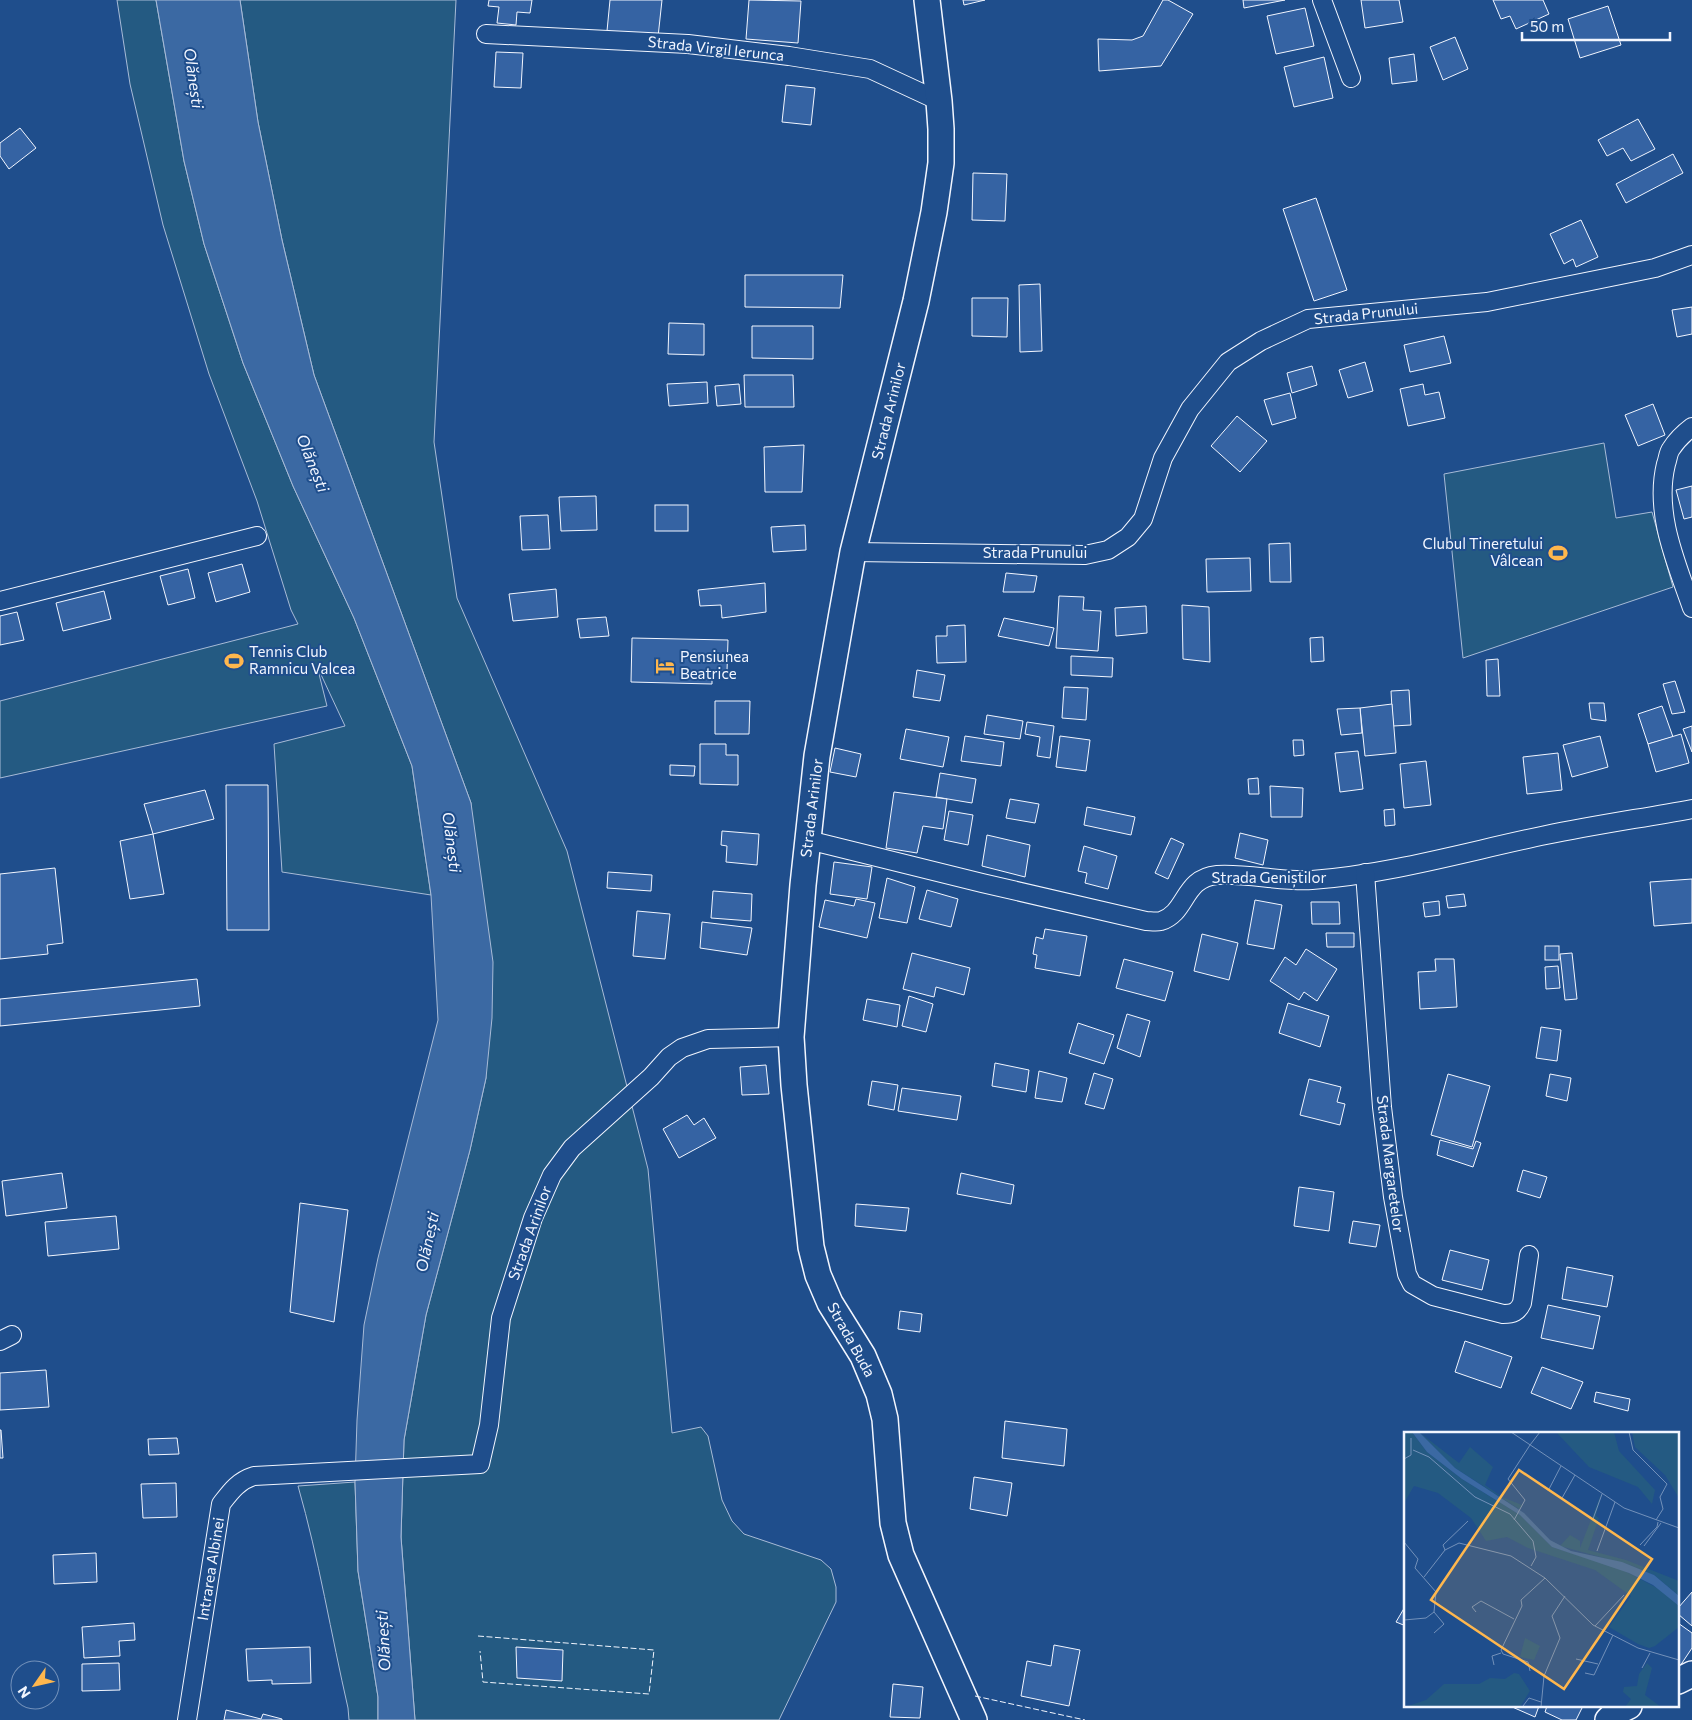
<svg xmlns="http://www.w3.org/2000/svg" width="1692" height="1720" viewBox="0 0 1692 1720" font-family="Commissioner,sans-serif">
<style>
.green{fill:#245a82;stroke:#a8bbd7}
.water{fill:#3b69a3;stroke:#a8bbd7}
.building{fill:#3563a3;stroke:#f2f6ff}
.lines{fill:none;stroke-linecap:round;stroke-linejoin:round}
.street-casing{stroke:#f2f6ff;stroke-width:20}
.secondary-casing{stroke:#f2f6ff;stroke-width:28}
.street{stroke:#1f4e8c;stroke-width:18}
.secondary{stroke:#1f4e8c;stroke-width:25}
.fence{stroke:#f2f6ff;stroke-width:1;stroke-dasharray:6 2.5;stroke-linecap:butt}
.labels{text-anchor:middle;stroke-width:4;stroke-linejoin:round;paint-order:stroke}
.street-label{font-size:15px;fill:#f2f6ff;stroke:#1f4e8c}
.poi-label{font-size:15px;fill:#f2f6ff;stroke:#1f4e8c;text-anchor:start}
.water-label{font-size:16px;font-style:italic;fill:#f2f6ff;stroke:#1f4e8c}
.inset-road{fill:none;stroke:#7391ba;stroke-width:1}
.view{fill:#ffb74d;fill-opacity:0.15;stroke:#ffb74d;stroke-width:2.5}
.inset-edge{fill:none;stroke:#f2f6ff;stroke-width:2.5}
</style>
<rect width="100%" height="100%" fill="#1f4e8c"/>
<g class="green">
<polygon points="117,0 156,0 184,161 204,244 243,363 293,486 354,618 412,766 431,895 282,872 274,744 345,726 317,666 327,706 0,778 0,701 298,624 291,610 257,501 209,374 163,225 130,84"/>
<polygon points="240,0 456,0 434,442 457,598 567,851 648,1169 672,1433 701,1427 708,1436 722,1500 732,1521 744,1534 821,1560 831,1569 836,1587 836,1602 779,1720 415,1720 401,1537 404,1440 426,1315 470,1150 486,1078 471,803 314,375 282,240 258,122"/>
<polygon points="1604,443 1616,518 1652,512 1673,587 1463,658 1444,474"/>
<path d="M 355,1482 L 358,1571 L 378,1697 L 378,1720 L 349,1720 L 348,1708 C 331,1634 319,1559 298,1486 Z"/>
</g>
<polygon class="water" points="156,0 240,0 258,122 282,240 314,375 471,803 493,962 492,1018 486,1078 470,1150 426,1315 404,1440 401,1537 415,1720 378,1720 378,1697 358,1571 355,1482 357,1420 364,1325 378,1258 438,1020 431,895 412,766 354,618 293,486 243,363 204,244 184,161"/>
<g class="building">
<polygon points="489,0 532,0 530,13 517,12 516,25 497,23 499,7 488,6"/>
<polygon points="610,0 662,0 658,37 607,31"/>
<polygon points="749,0 801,1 798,43 746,39"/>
<polygon points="963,0 985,0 964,5"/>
<polygon points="1163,0 1168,0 1193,14 1161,66 1099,71 1098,39 1132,40 1143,36"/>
<polygon points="1243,0 1285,0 1244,8"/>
<polygon points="1361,0 1399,0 1403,22 1365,28"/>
<polygon points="1493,0 1543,0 1549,14 1516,29 1510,16 1501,19"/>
<polygon points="1608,6 1621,45 1580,58 1568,19"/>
<polygon points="1305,8 1314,46 1276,54 1267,16"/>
<polygon points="1455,37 1468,69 1443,80 1430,47"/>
<polygon points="496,52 523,53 521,88 494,87"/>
<polygon points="1414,54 1417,81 1392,84 1389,58"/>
<polygon points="1324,57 1333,98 1294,107 1284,67"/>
<polygon points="786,85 815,88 811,125 782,122"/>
<polygon points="1638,119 1655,149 1631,161 1623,148 1607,156 1598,140"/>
<polygon points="20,128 36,148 9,169 0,156 0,143"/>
<polygon points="1673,154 1683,173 1626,203 1616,184"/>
<polygon points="973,173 1007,174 1005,221 972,220"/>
<polygon points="1316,198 1347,290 1314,301 1283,209"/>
<polygon points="1581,220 1598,257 1576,267 1573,259 1564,264 1550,234"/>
<polygon points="745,275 843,275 840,308 745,307"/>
<polygon points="1040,284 1042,351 1020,352 1019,285"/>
<polygon points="972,298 1008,298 1007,337 972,336"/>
<polygon points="1692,307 1692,334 1677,337 1672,310"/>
<polygon points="669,323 704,324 704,355 668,354"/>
<polygon points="752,326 813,326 813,359 752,358"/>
<polygon points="1444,336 1451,363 1410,372 1404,345"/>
<polygon points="1365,362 1373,391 1348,398 1339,370"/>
<polygon points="1312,366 1317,385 1292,393 1287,373"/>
<polygon points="744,375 793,375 794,407 745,407"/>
<polygon points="707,382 708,403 669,406 667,384"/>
<polygon points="739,384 741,404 717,406 715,386"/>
<polygon points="1423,384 1425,395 1439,392 1445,418 1408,426 1400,389"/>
<polygon points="1290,393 1296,418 1272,425 1264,400"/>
<polygon points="1653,404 1665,435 1638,446 1625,415"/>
<polygon points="1237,416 1267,441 1240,472 1211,446"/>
<polygon points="804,445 802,492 765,492 764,447"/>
<polygon points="1692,486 1692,517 1684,519 1676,490"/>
<polygon points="596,496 597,530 561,531 559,497"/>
<rect x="655" y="505" width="33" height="26"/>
<polygon points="548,515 550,549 522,550 520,516"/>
<polygon points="805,525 806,550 773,552 771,527"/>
<polygon points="1290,543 1291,582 1270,582 1269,544"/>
<polygon points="1250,558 1251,591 1207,592 1206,559"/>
<polygon points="242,564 250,592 216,602 208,573"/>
<polygon points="188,569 195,598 168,605 160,576"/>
<polygon points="1006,573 1037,576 1034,592 1003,592"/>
<polygon points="765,583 766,612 722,618 721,605 700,606 698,590"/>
<polygon points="556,589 558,617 513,621 509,594"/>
<polygon points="104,591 111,619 63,631 56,603"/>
<polygon points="1059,596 1084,597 1083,610 1101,611 1098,651 1056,648"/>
<polygon points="1182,605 1209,607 1210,662 1183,659"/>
<polygon points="1146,606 1147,633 1116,636 1115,608"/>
<polygon points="17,612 24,640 0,645 0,616"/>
<polygon points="606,617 609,636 580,638 577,619"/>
<polygon points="1004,618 1054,628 1049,646 998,636"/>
<polygon points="965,625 966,662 937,663 936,636 947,636 947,626"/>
<polygon points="1323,637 1324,661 1311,662 1310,638"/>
<polygon points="632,638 728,640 727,671 712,671 712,684 631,682"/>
<polygon points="1071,656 1113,658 1112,677 1071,675"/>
<polygon points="1498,659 1500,696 1487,696 1486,660"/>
<polygon points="917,670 945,675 940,701 913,697"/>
<polygon points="1675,681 1685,712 1672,714 1663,684"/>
<polygon points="1064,687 1088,688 1086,720 1062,718"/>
<polygon points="1409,690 1411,725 1393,726 1391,691"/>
<polygon points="715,701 750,701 749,734 715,734"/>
<polygon points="1589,703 1604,703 1606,721 1591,719"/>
<polygon points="1392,704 1396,753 1365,756 1360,708"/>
<polygon points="1662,706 1673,737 1648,744 1638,714"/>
<polygon points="1360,708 1362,733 1341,735 1337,709"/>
<polygon points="987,715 1023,721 1020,739 984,734"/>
<polygon points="1027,722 1054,726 1050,758 1037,756 1040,737 1025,734"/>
<polygon points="1692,726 1692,752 1683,729"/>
<polygon points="906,729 949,737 943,767 900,759"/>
<polygon points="1681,734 1689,763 1656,772 1648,744"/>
<polygon points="965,736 1004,742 1001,766 961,761"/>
<polygon points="1060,736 1090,740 1086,771 1056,767"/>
<polygon points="1600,736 1608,767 1572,777 1563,745"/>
<polygon points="1293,740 1303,740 1304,755 1294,756"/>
<polygon points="700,744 726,744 726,755 738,755 738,785 700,784"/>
<polygon points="835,748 861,754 856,777 830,772"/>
<polygon points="1358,751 1363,789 1340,792 1335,753"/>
<polygon points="1558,753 1562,790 1527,794 1523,757"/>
<polygon points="1426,761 1431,805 1404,808 1400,764"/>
<polygon points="670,765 695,766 694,776 670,775"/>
<polygon points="940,773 976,779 972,803 936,797"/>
<polygon points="1258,778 1259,794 1249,794 1248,779"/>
<polygon points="226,785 268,785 269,930 227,930"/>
<polygon points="1270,786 1303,788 1302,817 1271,817"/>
<polygon points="205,790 214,819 153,834 144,804"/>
<polygon points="894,792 947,799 943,829 923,826 917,853 886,848"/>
<polygon points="1010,799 1039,804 1035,823 1006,818"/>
<polygon points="1087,807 1135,817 1131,835 1084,825"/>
<polygon points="1394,809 1395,825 1385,826 1384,810"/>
<polygon points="949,811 973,815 968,845 944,840"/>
<polygon points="722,831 759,834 757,865 726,862 727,846 721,845"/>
<polygon points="1240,833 1268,840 1263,865 1235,858"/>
<polygon points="153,834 164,894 130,899 120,841"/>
<polygon points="987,835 1030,845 1025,877 982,866"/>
<polygon points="1171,838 1184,844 1168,879 1155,873"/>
<polygon points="1084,846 1117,856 1108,889 1085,883 1087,873 1078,871"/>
<polygon points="834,862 872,867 867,899 830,894"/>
<polygon points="55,868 63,943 47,945 48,954 0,959 0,874"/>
<polygon points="608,872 652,875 651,891 607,888"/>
<polygon points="887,878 915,887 907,923 879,918"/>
<polygon points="1692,879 1692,923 1654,926 1650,882"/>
<polygon points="927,890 958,899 951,927 919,919"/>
<polygon points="713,891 752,894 751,921 711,918"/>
<polygon points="1464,894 1466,906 1448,908 1446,896"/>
<polygon points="856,899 875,903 867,938 819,927 825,900 854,906"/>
<polygon points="1255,900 1282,905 1274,949 1247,944"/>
<polygon points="1439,901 1440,915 1425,917 1423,903"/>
<polygon points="1311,902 1339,902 1340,924 1312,924"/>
<polygon points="637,911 670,914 665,959 633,956"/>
<polygon points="702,922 752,928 747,955 700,948"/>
<polygon points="1045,929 1087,936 1080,976 1035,968 1037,955 1033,954 1036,937 1043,939"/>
<polygon points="1326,933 1354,933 1354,947 1327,947"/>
<polygon points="1202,934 1238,943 1229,980 1194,971"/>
<rect x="1545" y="946" width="14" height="14"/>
<polygon points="1306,949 1337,969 1317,1001 1304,992 1299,1000 1270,981 1285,957 1296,965"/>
<polygon points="912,953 970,968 964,995 936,987 934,997 903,989"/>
<polygon points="1572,953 1577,999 1565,1000 1560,954"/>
<polygon points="1124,959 1173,972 1165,1001 1116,988"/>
<polygon points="1435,959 1454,959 1457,1007 1420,1009 1418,972 1436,971"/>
<polygon points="1558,966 1560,988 1546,989 1545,967"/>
<polygon points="197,979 200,1006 0,1026 0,999"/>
<polygon points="909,996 933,1004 926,1032 902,1026"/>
<polygon points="867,999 900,1005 897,1027 863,1020"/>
<polygon points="1288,1003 1329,1016 1320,1047 1279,1033"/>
<polygon points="1127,1014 1150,1021 1140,1057 1117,1048"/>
<polygon points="1078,1023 1114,1035 1104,1064 1069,1053"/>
<polygon points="1541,1027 1561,1030 1557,1061 1536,1058"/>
<polygon points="995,1063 1029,1070 1026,1092 992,1086"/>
<polygon points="766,1065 769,1094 742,1095 740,1067"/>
<polygon points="1039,1071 1067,1078 1062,1102 1035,1098"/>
<polygon points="1094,1073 1113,1079 1104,1109 1085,1104"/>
<polygon points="1448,1074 1490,1086 1472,1147 1431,1135"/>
<polygon points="1550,1074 1571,1078 1567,1101 1546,1096"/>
<polygon points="1309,1079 1341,1087 1337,1102 1345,1104 1340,1125 1300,1115"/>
<polygon points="872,1081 898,1085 894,1110 868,1105"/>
<polygon points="902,1088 961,1096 957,1120 898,1111"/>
<polygon points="687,1115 694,1125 704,1118 716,1138 679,1158 663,1129"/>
<polygon points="1440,1140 1473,1149 1476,1141 1481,1143 1473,1167 1437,1155"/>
<polygon points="1523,1170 1547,1177 1540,1198 1517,1191"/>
<polygon points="62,1173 67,1208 6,1216 2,1181"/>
<polygon points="961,1173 1014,1185 1011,1204 957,1194"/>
<polygon points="1299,1187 1334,1192 1329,1231 1294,1226"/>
<polygon points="300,1203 348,1210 334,1322 290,1312"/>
<polygon points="856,1204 909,1208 906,1231 855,1226"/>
<polygon points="116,1216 119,1249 48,1256 45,1222"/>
<polygon points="1353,1221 1380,1225 1376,1247 1349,1243"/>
<polygon points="1450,1250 1489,1260 1482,1290 1442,1280"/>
<polygon points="1567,1267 1613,1276 1607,1307 1562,1299"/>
<polygon points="1548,1305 1600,1316 1593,1349 1541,1338"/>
<polygon points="900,1311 922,1314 920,1332 898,1329"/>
<polygon points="1465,1341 1512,1357 1501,1388 1455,1372"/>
<polygon points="1542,1367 1583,1382 1571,1409 1531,1393"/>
<polygon points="46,1370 49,1407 0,1410 0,1373"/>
<polygon points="1596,1392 1630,1399 1628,1411 1594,1402"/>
<polygon points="1005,1421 1067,1429 1064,1466 1002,1458"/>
<polygon points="0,1430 1,1430 3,1458 0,1458"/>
<polygon points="177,1438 179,1454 149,1455 148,1439"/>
<polygon points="974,1477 1012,1483 1007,1516 970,1509"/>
<polygon points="176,1483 177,1517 143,1518 141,1484"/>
<polygon points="96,1553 97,1582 54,1584 53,1555"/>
<polygon points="1692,1592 1692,1626 1678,1614 1678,1608"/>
<polygon points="1406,1605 1406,1626 1396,1622"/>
<polygon points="134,1623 135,1640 119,1641 120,1656 84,1658 82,1627"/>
<polygon points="1678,1623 1692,1633 1692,1648 1680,1666 1678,1665"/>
<polygon points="1054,1645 1080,1650 1069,1706 1021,1696 1027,1661 1051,1666"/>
<polygon points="310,1647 311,1683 272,1684 272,1680 248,1681 246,1649"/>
<polygon points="516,1647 563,1650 562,1681 517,1678"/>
<polygon points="119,1663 120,1690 82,1691 82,1664"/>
<polygon points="893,1684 923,1687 920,1718 890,1717"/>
<polygon points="1510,1706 1539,1706 1535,1717"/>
<polygon points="1547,1706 1583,1706 1576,1720 1562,1720 1545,1712"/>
<polygon points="226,1710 261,1719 263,1714 282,1719 282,1720 224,1720"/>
</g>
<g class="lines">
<g class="street-casing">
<g id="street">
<polyline points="1322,0 1351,78"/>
<polyline points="486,34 688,44 789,56 870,69 939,101"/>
<path d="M 1692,427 C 1684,433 1676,441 1671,449 C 1668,453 1668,459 1666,464 C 1654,513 1676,562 1692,608"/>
<polyline points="853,552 1085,555 1108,550 1128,537 1143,519 1163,458 1190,409 1228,362 1261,341 1308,319 1487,302 1655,268 1692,255"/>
<polyline points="0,601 257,536"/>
<path d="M 808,840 L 982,883 L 1146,921 C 1150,921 1156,922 1161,921 C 1187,913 1183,878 1217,875 C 1248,873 1281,882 1312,880 C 1391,874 1469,851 1546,835 C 1595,825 1643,818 1692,809"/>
<path d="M 1365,873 L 1382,1107 L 1393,1197 L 1407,1274 L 1412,1284 L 1433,1296 L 1503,1314 C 1513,1314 1518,1312 1522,1303 L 1529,1255"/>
<polyline points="0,1341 12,1335"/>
<path d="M 187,1720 L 221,1504 C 231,1491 238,1481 254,1476 L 480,1464 L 489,1425 L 501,1318 L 533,1218 L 552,1175 L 572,1148 L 651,1077 L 669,1057 L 682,1048 L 708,1039 L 791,1037"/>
</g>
</g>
<g class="secondary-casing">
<g id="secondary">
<polyline points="927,0 939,101 941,129 941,163 934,212 916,301 853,552 842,613 817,756 803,885 791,1037 794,1085 811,1247 818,1275 830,1303 863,1356 879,1394 885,1419 893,1523 901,1555 974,1720"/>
<polyline points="1678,1681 1692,1674"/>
<polyline points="1608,1720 1615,1713 1629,1706"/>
</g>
</g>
<use href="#street" class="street"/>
<use href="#secondary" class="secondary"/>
<g class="fence">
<polyline points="478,1636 654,1650 649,1694 483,1682 480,1651"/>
<polyline points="975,1696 1085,1720"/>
</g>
</g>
<defs>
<g id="stadium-bare" transform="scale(1.5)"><path d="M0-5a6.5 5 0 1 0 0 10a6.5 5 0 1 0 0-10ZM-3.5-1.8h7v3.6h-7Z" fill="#ffb74d" stroke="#1f4e8c" stroke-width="2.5" paint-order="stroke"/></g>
<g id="hotel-bare" transform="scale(1.5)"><path d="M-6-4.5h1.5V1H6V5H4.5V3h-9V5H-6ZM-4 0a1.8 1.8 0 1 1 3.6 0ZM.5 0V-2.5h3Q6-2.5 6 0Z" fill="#ffb74d" stroke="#1f4e8c" stroke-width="2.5" paint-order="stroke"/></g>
</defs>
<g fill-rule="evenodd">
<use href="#stadium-bare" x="1558" y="553"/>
<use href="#stadium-bare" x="234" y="661"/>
<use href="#hotel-bare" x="665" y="666"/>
</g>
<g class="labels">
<g class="street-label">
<text transform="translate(716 49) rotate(6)" y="5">Strada Virgil Ierunca</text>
<text transform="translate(1366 314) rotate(-6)" y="5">Strada Prunului</text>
<text transform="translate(889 411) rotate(-76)" y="5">Strada Arinilor</text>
<text x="1035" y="558">Strada Prunului</text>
<text transform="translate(812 808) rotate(-83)" y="5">Strada Arinilor</text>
<text x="1269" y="883">Strada Geniștilor</text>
<text transform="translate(1390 1164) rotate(83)" y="5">Strada Margaretelor</text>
<text transform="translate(530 1233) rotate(-70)" y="5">Strada Arinilor</text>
<text transform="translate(851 1340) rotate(61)" y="5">Strada Buda</text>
<text transform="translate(211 1569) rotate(-81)" y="5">Intrarea Albinei</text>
</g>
<g class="poi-label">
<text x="1543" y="549" text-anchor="end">Clubul Tineretului<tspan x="1543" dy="17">Vâlcean</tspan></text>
<text x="249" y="657">Tennis Club<tspan x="249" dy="17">Ramnicu Valcea</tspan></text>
<text x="680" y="662">Pensiunea<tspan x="680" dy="17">Beatrice</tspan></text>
</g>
<g class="water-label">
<text transform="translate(194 78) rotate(82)" y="6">Olănești</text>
<text transform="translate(313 463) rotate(68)" y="6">Olănești</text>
<text transform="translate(452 842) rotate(83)" y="6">Olănești</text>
<text transform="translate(427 1242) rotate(-78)" y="6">Olănești</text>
<text transform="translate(383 1641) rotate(-93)" y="6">Olănești</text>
</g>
</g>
<g transform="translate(1404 1432)">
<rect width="275" height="275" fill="#1f4e8c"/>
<path d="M 0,0 L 8,0 L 23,20 L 58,47 L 116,83 L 148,115 L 215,136 L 261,160 L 275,174 L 275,195 L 251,214 L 245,216 L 234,212 L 205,195 L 227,164 L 191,138 L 124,116 L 103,105 L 82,109 L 67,86 L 34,61 L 10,54 L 0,71 ZM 15,0 L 55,31 L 66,15 L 89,35 L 81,53 L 98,65 L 118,73 L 115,77 L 51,36 ZM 152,0 L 210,0 L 215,19 L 251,58 L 248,72 L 234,55 L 185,35 ZM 228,0 L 275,0 L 275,66 L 261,43 L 231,15 ZM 197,62 L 192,84 L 195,86 L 184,118 L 222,128 L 275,149 L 275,164 L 250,143 L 226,133 L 156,114 L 166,103 L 176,109 L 176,116 ZM 121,206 L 136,214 L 130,228 L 116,225 ZM 243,231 L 248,236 L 241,263 L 257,275 L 221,275 L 227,267 L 219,260 L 220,255 L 233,254 L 235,242 ZM 110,241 L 115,242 L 126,259 L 116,275 L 1,275 L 22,268 L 40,252 L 75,252 L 86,246 L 101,247 Z" fill="#245a82"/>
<path d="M 8,0 L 15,0 L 51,36 L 120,81 L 146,108 L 167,119 L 218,130 L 250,143 L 275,164 L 275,174 L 249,153 L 225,141 L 148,115 L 116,83 L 58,47 L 23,20 Z" fill="#3b69a3"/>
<path class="inset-road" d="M 107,0 L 220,76 L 275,96M 225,0 L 229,18 L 263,52 L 256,65 L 259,77 L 252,88M 126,13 L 136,0M 9,18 L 25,25 L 71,65 L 106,82 L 129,109 L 132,125 L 127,134M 0,27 L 7,23 L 7,6M 144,59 L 157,34M 158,66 L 171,43M 189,87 L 198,62M 110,88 L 121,68 L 104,47 L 126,13M 0,110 L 14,127 L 11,136 L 32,160 L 30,180 L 40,192 L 30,201M 236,113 L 253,95 L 254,90M 240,114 L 257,91M 41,118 L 39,113 L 64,89M 193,119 L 211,70M 20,145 L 41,118 L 55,111 L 107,124 L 141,146 L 189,193 L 234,216 L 275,228M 72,180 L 68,175 L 77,169 L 110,187M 0,188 L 22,186 L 30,180M 191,194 L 220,163M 172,227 L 194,232M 90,233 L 88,224 L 97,221M 238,236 L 246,221M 126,239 L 124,230 L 99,222 L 97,218 L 118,174 L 117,168 L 141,146M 181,241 L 190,243 L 209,203M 119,274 L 125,266 L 137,270M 137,275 L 140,244 L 156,206 L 148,184 L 161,164"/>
<path class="view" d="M 115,38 L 248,127 L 160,257 L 27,168 Z"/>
<rect width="275" height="275" class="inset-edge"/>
</g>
<g transform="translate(35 1685) rotate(236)"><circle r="24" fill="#1f4e8c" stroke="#7391ba"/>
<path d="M0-4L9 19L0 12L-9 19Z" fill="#ffb74d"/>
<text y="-8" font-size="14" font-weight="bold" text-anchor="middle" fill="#f2f6ff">N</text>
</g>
<path d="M1522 32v8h148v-8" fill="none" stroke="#f2f6ff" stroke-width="2.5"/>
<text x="1530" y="32" font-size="15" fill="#f2f6ff" stroke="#1f4e8c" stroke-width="4" paint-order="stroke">50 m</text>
</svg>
